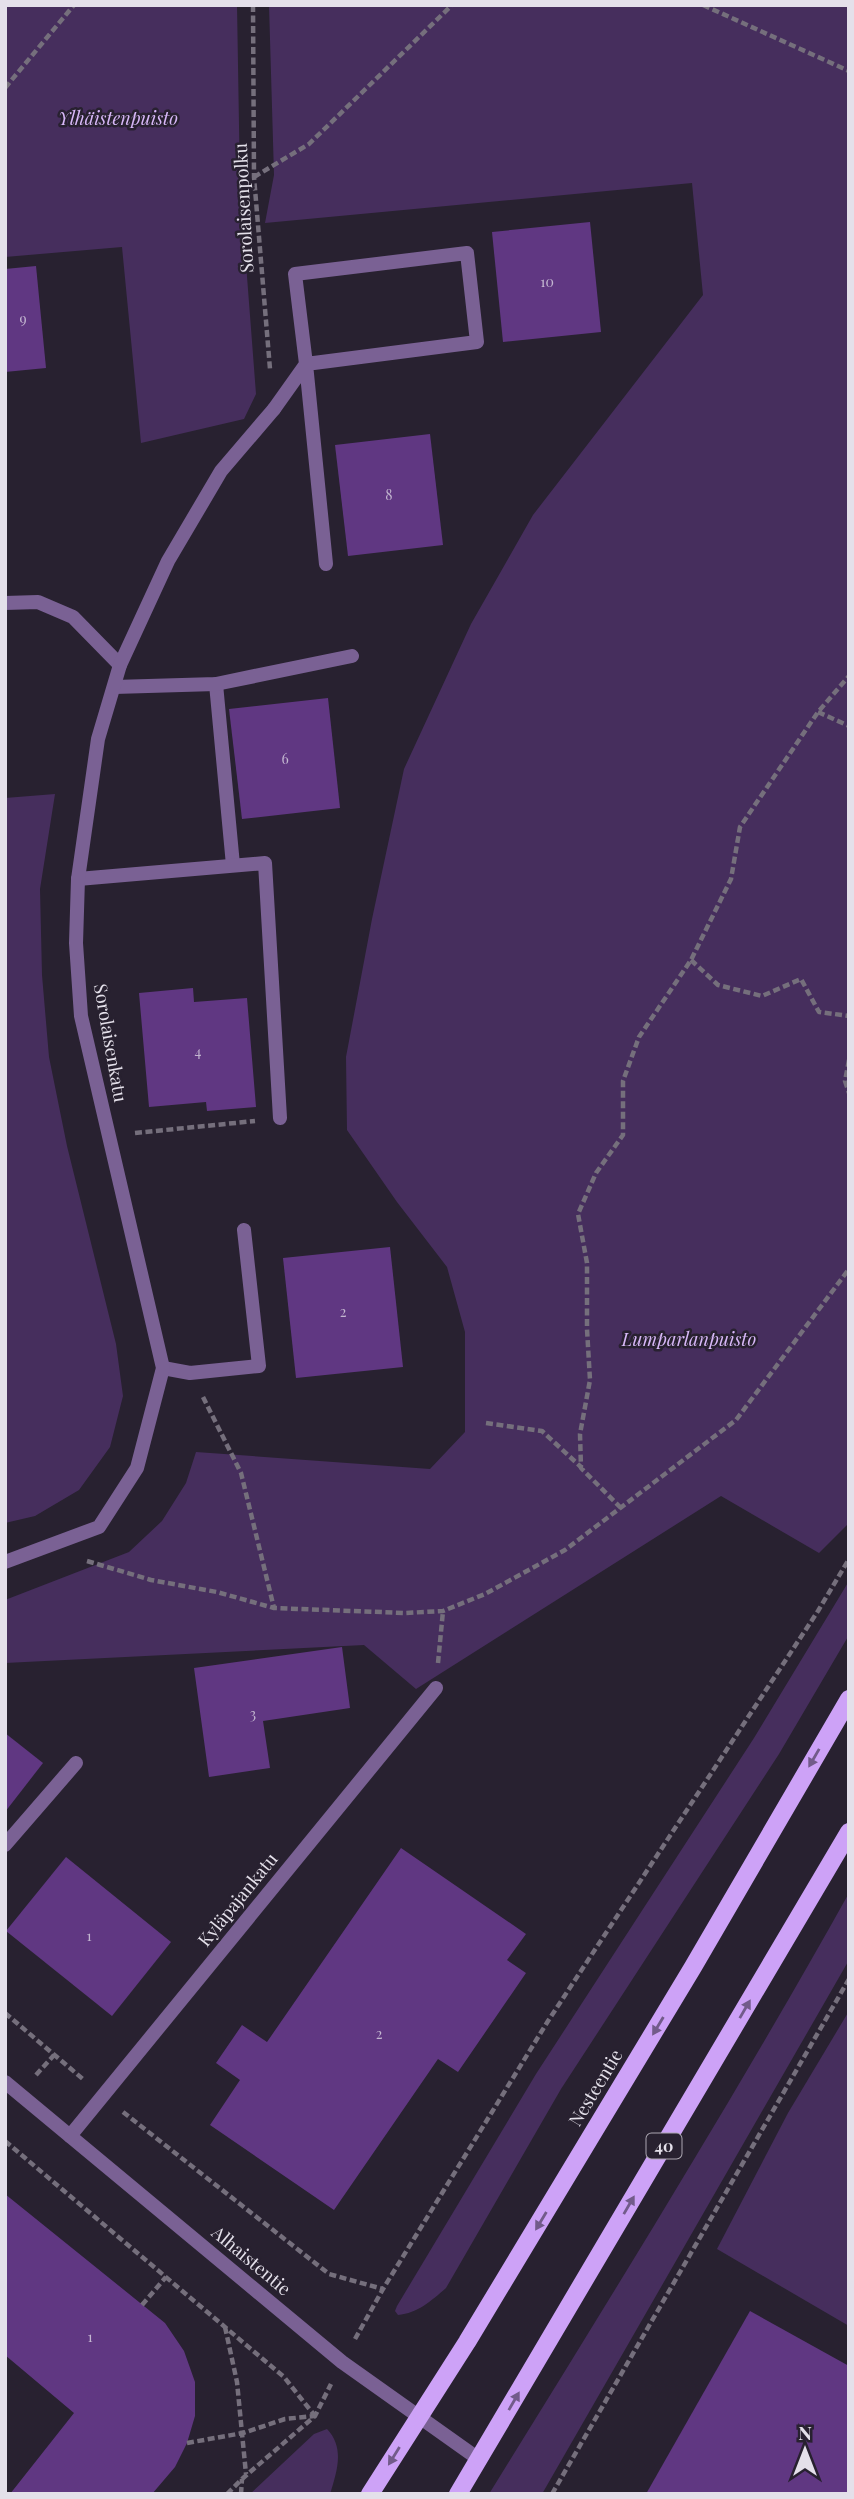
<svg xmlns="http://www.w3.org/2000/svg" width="854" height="2499" viewBox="0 0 854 2499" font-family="'Playfair Display',serif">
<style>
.green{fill:#462e5d}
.building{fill:#603782}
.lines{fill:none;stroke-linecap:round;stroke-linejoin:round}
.path{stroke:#756f7c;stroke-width:4.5;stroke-dasharray:7 3.5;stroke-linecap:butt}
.service{stroke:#7a6194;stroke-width:14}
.minor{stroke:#7a6194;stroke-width:14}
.tertiary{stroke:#7a6194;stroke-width:14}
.primary{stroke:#cda2f7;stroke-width:18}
.oneway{fill:#725b8a}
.labels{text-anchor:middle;stroke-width:5;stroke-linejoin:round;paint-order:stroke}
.number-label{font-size:14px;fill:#c3b6d0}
.shield{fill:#282130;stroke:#aca7b2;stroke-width:2}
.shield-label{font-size:16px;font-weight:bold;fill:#e4e0ea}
.park-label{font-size:18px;font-style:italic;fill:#d8b8f8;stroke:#282130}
.street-label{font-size:18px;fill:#e4e0ea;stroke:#282130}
</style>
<rect width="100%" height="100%" fill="#282130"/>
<g class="green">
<polygon points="5,5 237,5 240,185 256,394 244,419 141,443 122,247 5,257"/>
<polygon points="269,5 849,5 849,1523 819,1553 721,1496 416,1689 364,1645 5,1663 5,1600 129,1552 162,1521 186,1483 196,1452 430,1469 465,1432 465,1332 447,1267 397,1202 347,1130 346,1057 372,919 404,769 471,624 533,515 703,295 692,183 265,223 274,175"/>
<polygon points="55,794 40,889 42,975 49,1057 67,1146 116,1344 123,1396 110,1447 79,1490 35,1516 5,1523 5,798"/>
<path d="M 849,1581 L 849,1635 L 779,1754 L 561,2089 L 446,2288 C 431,2301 418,2313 398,2315 L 395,2311 L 397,2306 L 536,2074 L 754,1738 Z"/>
<path d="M 849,1893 L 849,1960 L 542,2494 L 489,2494 C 612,2295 735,2097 849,1893 Z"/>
<polygon points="849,2011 849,2326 717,2249 788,2113"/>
<path d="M 327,2429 C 345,2448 337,2471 330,2494 L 250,2494 L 314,2434 Z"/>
</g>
<g class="building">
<polygon points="590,222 601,332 503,342 492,232"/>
<polygon points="36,266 46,368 5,372 5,269"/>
<polygon points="430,434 443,545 348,556 335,445"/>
<polygon points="328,698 340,808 242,819 229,709"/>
<polygon points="193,988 194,1002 247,998 256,1107 207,1111 206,1102 149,1107 139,993"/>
<polygon points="390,1247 403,1367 296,1378 283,1258"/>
<polygon points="342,1647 350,1708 263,1721 270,1768 209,1777 194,1668"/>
<polygon points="5,1733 43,1763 5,1812"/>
<polygon points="401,1848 526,1934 507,1960 526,1973 458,2072 438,2059 334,2210 210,2125 240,2080 216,2063 242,2025 267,2042"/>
<polygon points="66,1857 171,1942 112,2016 6,1931"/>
<polygon points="5,2194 165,2323 184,2351 195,2382 195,2416 187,2443 175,2467 152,2494 10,2494 74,2413 5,2355"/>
<polygon points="750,2311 849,2366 849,2494 646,2494"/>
</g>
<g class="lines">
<g class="path">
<polyline points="253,5 254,177 270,369"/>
<polyline points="703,5 849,71"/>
<polyline points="5,88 74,5"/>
<polyline points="254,177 309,144 452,5"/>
<polyline points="818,712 849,726"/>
<polyline points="691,960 718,985 762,996 801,979 819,1012 849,1016"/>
<polyline points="849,1060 845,1081 849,1093"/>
<polyline points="135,1133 255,1121"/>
<polyline points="203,1397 241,1473 274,1608"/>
<polyline points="486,1423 542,1431 581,1467"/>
<polyline points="621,1508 581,1468 580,1434 590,1380 587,1329 587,1263 578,1214 596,1173 623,1135 623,1081 639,1037 691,960 731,879 740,827 818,712 849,676"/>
<polyline points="87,1561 151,1580 217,1592 274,1608 405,1613 443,1611 485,1594 565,1550 736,1420 849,1269"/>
<polyline points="438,1663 443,1611"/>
<polyline points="5,2013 84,2080"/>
<polyline points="36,2075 54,2055"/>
<polyline points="123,2112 329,2274 383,2289"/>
<polyline points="5,2141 284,2377 315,2416"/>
<polyline points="142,2305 166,2277"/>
<polyline points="225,2327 237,2382 246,2474"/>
<polyline points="355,2339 383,2289 548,2021 818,1611 849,1559"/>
<polyline points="187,2443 243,2433 285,2419 314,2416"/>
<polyline points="227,2494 242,2479 315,2416 331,2384"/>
<polyline points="241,2494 242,2479"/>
<polyline points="552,2494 849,1979"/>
</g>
<g class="service">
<polyline points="274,409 306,364 295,274 467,253 477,342 306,364 326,564"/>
<polyline points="5,603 38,602 73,617 120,665"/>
<polyline points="216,684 233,865"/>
<polyline points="114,687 216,684 352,656"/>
<polyline points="78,879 265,863 280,1118"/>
<polyline points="163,1368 190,1373 259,1366 244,1230"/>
<polyline points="5,1845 76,1763"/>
</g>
<g class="minor">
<polyline points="5,1562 99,1527 137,1468 163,1368 81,1016 76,943 78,879 98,739 120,665 168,561 221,471 274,409"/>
<polyline points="70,2136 436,1688"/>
</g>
<polyline class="tertiary" points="5,2082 342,2362 480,2460"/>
<g class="primary">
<polyline points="370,2494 467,2342 693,1967 849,1699"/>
<polyline points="458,2494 849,1832"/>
</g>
</g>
<defs><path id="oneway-solid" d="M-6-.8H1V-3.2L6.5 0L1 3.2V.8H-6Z" transform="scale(1.75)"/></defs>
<g class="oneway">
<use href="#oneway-solid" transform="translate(814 1758) rotate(120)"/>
<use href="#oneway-solid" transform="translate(745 2009) rotate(-60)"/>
<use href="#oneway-solid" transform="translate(658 2026) rotate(121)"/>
<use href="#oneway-solid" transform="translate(629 2205) rotate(-60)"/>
<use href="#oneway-solid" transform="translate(541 2221) rotate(121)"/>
<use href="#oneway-solid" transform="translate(514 2401) rotate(-60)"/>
<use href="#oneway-solid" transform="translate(394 2456) rotate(122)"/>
</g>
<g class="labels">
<g class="number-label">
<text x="547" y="287">10</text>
<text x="23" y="324">9</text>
<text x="389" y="500">8</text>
<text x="285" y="764">6</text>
<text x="198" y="1057">4</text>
<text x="343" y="1317">2</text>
<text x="253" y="1719">3</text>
<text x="89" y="1941">1</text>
<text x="379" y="2039">2</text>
<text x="90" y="2342">1</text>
</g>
<rect class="shield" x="646.5" y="2133.5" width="35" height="25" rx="5"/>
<g class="shield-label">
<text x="664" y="2152">40</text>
</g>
<g class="park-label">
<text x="118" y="125">Ylhäistenpuisto</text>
<text x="689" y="1346">Lumparlanpuisto</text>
</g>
<g class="street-label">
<text transform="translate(244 208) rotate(-93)" y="6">Sorolaisenpolku</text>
<text transform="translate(110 1043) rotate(80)" y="6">Sorolaisenkatu</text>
<text transform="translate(238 1900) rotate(-51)" y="6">Kyläpajankatu</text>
<text transform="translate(596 2088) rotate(-59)" y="6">Nesteentie</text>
<text transform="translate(251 2261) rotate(40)" y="6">Alhaistentie</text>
</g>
</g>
<rect width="854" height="2499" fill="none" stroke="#e4e0ea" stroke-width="14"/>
<g transform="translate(805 2450)" stroke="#282130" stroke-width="5" paint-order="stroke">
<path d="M0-5L12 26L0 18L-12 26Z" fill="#e4e0ea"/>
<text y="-10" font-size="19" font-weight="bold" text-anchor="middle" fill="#e4e0ea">N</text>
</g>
</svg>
